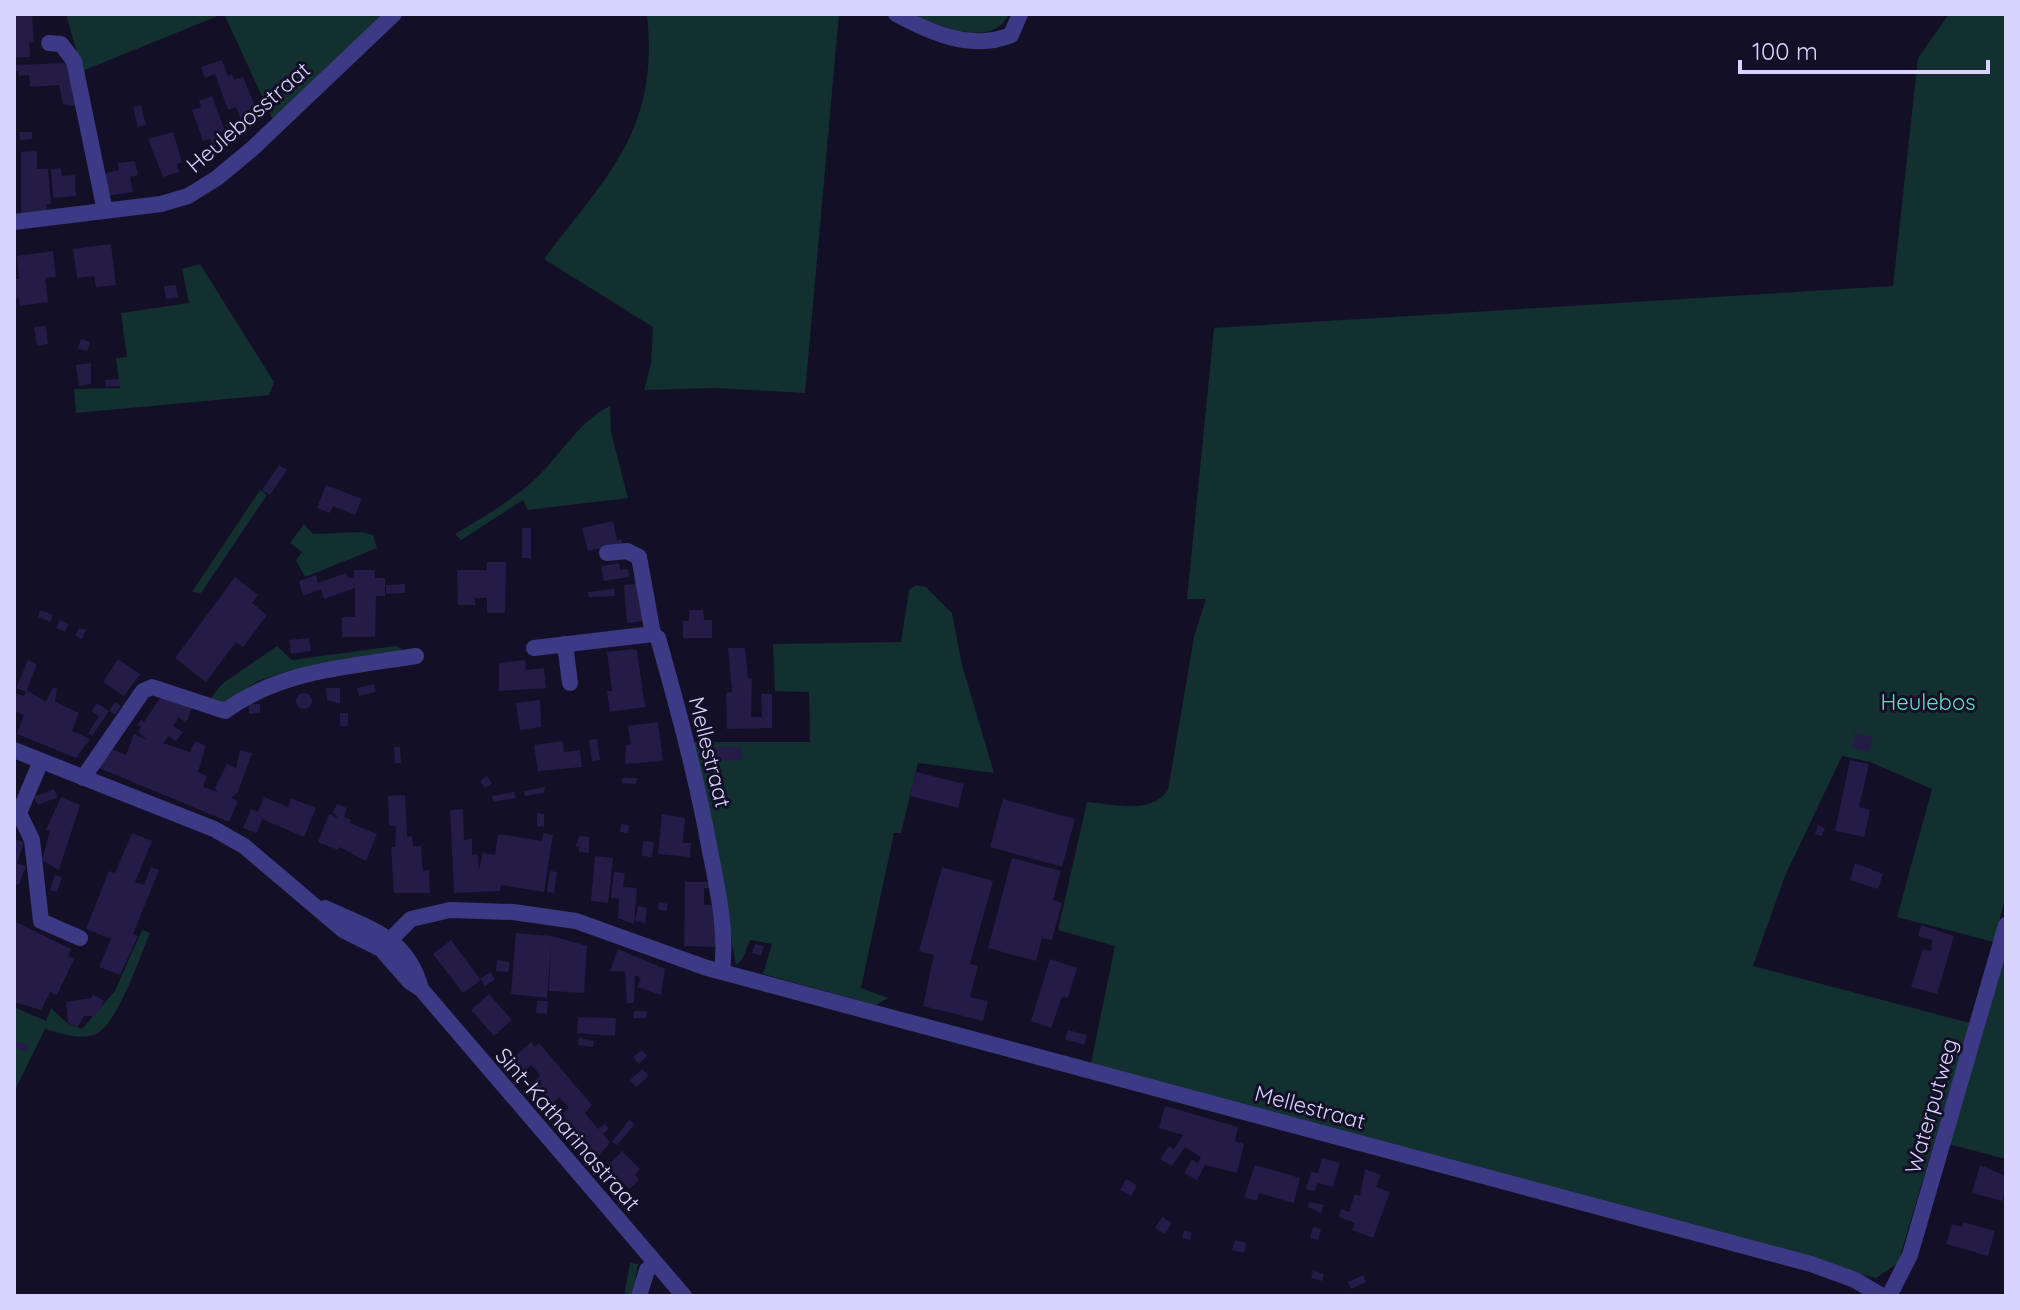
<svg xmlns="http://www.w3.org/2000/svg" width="2020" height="1310" viewBox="0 0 2020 1310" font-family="Quicksand,sans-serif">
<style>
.green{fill:#12302f}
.building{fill:#241b47}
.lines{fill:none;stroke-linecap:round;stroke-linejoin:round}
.minor{stroke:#3d3a85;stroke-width:16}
.labels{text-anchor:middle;stroke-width:6;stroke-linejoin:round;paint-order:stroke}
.street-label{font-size:22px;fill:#d9d4ff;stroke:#130f26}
.park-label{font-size:22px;fill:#5fe0c0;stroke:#130f26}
</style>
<rect width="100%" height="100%" fill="#130f26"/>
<g class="green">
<polygon points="66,14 223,14 82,71"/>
<polygon points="224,14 387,14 273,120"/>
<path d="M 647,14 L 839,14 L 805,393 L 716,388 L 644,390 L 651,364 L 653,327 L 544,259 C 609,173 659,130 647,14 Z"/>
<path d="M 912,14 L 1009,14 C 993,50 937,25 912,14 Z"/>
<path d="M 1949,14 L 2006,14 L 2006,894 L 1994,942 L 1897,917 L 1932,789 L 1870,762 L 1842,756 L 1785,876 L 1753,966 L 1970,1023 L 1898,1263 L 1876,1278 L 1856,1273 L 1091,1063 L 1115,946 L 1058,930 L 1087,802 C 1113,804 1151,815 1168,790 L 1194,637 L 1206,599 L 1187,599 L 1214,328 L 1893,286 L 1918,58 Z"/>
<polygon points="200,264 274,382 269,395 76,413 74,389 120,388 116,358 127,357 121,313 189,303 182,269"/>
<path d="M 610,406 L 611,432 L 628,498 L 528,510 L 523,500 L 461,540 L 455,534 C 482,518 509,502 533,481 C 559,458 577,422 610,406 Z"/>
<polygon points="260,490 267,495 201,593 192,592"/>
<polygon points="304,524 313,534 361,532 373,535 377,548 305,577 296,560 302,552 290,543"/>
<polygon points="916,585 926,587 952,613 962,665 994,773 918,763 901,833 894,833 861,988 888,998 876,1005 763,974 772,944 750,940 743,958 736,965 694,742 810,742 809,692 775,691 773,644 901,642 909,590"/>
<polygon points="277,646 292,660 395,646 402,649 403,657 288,671 258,681 221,705 211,698 222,684"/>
<path d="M 142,930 L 150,933 C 140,956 117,1027 94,1035 C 78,1040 60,1033 45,1029 L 14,1092 L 14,1007 L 46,1021 L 51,1008 L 67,1023 L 82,1029 L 115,991 Z"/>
<polygon points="2006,941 2006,1159 1948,1144"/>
<polygon points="630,1263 638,1264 632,1296 624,1296"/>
</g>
<g class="building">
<polygon points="32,14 34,42 29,43 30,57 14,58 14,16"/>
<polygon points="222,60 228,76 232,74 234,80 243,77 258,113 241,120 236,107 228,110 215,74 205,78 201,67"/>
<polygon points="67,63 76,105 71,106 63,104 59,85 30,87 29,75 19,76 19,71 14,71 14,65"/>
<polygon points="212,96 228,139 213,145 210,139 203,141 192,110 201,107 199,101"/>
<polygon points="141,105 146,125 138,127 133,107"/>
<polygon points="19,132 32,132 32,139 20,140"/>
<polygon points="173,132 182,162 177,164 179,172 163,177 148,139"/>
<polygon points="37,151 37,169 48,169 51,204 46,204 47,211 21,214 21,152"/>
<polygon points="135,161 138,175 130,177 133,192 106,196 101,174 119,170 118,163"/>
<polygon points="61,168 62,176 75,175 76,196 53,198 51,169"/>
<polygon points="111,244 116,285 96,287 94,276 77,278 73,249"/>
<polygon points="53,251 56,277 45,278 48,302 20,306 19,298 14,299 14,279 19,279 17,256"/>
<polygon points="176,285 178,297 166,299 164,286"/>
<polygon points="46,326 48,344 37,346 34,327"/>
<polygon points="81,339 90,342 87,351 78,349"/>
<polygon points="91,363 91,384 79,386 76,365"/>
<polygon points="119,379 120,386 106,387 105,380"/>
<polygon points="279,465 287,470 270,495 262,490"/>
<polygon points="326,485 362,499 355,515 333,506 330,513 317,508"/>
<polygon points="613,521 617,540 621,539 622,543 588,551 582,528"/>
<rect x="522" y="528" width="9" height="30"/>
<polygon points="487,562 506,562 505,613 487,613 487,598 475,598 475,605 458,605 457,570 487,570"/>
<polygon points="619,563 620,570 628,569 629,577 604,581 601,566"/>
<polygon points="354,570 375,570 375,578 385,578 385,596 376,596 375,637 342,637 342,617 355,617 355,588 324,599 321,589 303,596 299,581 316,575 318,583 346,573 348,578 354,578"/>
<polygon points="235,577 258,595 252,603 267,615 243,647 236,642 206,682 175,658"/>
<polygon points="641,583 643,621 627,623 624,585"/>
<polygon points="405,584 405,593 386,594 386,585"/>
<polygon points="614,589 615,596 589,597 588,592"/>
<polygon points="40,610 53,615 50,622 38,617"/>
<polygon points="689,610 703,610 704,620 712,620 712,638 683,638 683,621 689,621"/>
<polygon points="60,620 69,624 65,632 56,628"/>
<polygon points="79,628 86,630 82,639 75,636"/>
<polygon points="309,638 311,651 291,654 289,640"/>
<polygon points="728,648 745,648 748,678 752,678 751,717 762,717 761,694 772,694 772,728 727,729 726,693 732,692"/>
<polygon points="632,649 637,650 645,707 610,712 607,691 612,691 607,652"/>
<polygon points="118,659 140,674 124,696 103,682"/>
<polygon points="28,660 37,664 27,690 46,702 53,687 57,689 55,702 79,713 72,731 90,739 76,758 17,734 24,715 14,711 14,693 24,696 26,692 16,688"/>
<polygon points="525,660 526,670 544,668 546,688 499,691 499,663"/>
<polygon points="374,684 376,692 359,696 357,688"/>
<polygon points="326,688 340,688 340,704 327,700"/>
<circle cx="304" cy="701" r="8"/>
<polygon points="162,695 192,708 186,723 179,717 173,726 183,732 176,741 169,736 163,743 190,752 195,741 206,746 198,772 207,776 203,787 217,792 215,788 227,764 236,768 240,750 252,753 238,792 231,798 238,801 229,822 99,768 110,748 126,755 134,734 147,740 138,732 141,727 137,725 141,720 144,722"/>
<polygon points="540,700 541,727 520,730 516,703"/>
<polygon points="115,702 121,706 115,715 109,711"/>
<polygon points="97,703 109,711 92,736 88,733 99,716 92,711"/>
<polygon points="249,704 260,704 260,713 249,714"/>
<rect x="340" y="713" width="8" height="13"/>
<polygon points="658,722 663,761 625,764 626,745 631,744 628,726"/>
<polygon points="1855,733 1873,738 1869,752 1852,747"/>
<polygon points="597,739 600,760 592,761 589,740"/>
<polygon points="563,741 564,752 580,750 582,767 538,771 534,745"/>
<polygon points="394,747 400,747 401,763 395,763"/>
<polygon points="714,747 742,747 742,760 715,761"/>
<polygon points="1850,760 1869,764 1859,807 1870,810 1864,837 1835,831"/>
<polygon points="916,772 964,784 958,808 910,796"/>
<polygon points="487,776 492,783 485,788 480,781"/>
<polygon points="622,778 637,778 636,784 622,783"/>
<polygon points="545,787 544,793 525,796 524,791"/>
<polygon points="54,789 58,797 38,805 34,797"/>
<polygon points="514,792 516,798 493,802 492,796"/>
<polygon points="405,795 407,837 412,836 413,846 421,846 423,871 429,870 430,893 394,893 391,847 395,847 396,826 389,826 388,796"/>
<polygon points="61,797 80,805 59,870 42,860 50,831 46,830"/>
<polygon points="264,797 288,807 291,798 316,808 304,837 262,819 257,833 243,828 251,809 258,812"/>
<polygon points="1003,799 1075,819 1062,867 990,847"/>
<polygon points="337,804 347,808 344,817 351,820 350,823 377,834 366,861 339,847 338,850 318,842 329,814 338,818 333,812"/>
<polygon points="463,809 464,840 472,839 472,855 478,854 479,870 483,853 495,855 498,834 542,841 543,833 553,835 544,892 501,885 500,891 454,893 450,810"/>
<polygon points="537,813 544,814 544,827 537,826"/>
<polygon points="662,814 685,818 683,843 691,843 690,857 658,854"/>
<polygon points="621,824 629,825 628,833 620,832"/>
<polygon points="1818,825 1825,828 1822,836 1815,834"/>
<polygon points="132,833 152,841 135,882 144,885 151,867 159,870 133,934 138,936 120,975 99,967 111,939 86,929 109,871 115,873"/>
<polygon points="580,836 589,837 589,853 579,852 579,847 575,846"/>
<polygon points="14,839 24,842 17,863 26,866 19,885 14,884"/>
<polygon points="643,841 654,842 652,857 642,856"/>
<polygon points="595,856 613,858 608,903 591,901"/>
<polygon points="1012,858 1061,871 1053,900 1062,903 1052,940 1042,938 1036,961 988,948"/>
<polygon points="1855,863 1883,874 1878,889 1850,880"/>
<polygon points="942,867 993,881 970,964 978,966 970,997 988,1001 983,1021 923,1006 934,955 919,951"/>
<polygon points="550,871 557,872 554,893 547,892"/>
<polygon points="614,872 625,873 623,887 637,888 634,924 618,918 619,899 611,898"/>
<polygon points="55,875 62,877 57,892 50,890"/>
<polygon points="685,882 708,882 710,888 704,888 704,905 715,905 717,947 684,946"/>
<polygon points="659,902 668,904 666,911 658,909"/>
<polygon points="638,906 647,908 645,923 635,921"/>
<polygon points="14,921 71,949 68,956 74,959 57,995 50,992 41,1010 14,1002"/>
<polygon points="1921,925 1954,936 1937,994 1911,987 1923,949 1931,951 1932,946 1932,940 1918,936"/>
<polygon points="516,933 552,936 587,946 584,993 549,991 551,945 547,998 511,994"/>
<polygon points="451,940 480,979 490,972 495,979 485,986 481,980 463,993 433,954"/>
<polygon points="755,944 764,946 761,956 752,953"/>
<polygon points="618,949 665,969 661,995 637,987 641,978 635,975 634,1003 627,1003 625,972 610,971"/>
<polygon points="1050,959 1077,968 1068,998 1062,997 1051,1028 1031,1021"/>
<polygon points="497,960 510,962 508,972 496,971"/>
<polygon points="93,994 104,1001 95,1016 84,1016 78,1027 68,1023 66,1002 91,998"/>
<polygon points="489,994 512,1020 494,1036 471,1010"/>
<polygon points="537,1001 548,1001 547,1014 536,1013"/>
<polygon points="634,1011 647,1011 646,1018 633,1018"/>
<polygon points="578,1017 616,1018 615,1036 577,1033"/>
<polygon points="1068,1030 1087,1035 1084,1045 1065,1039"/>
<polygon points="579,1038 594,1041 593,1047 578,1045"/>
<polygon points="17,1042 29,1046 27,1052 15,1047"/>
<polygon points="531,1042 535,1047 539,1043 592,1105 585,1113 598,1129 605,1124 609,1129 603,1134 610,1143 590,1165 566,1138 575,1130 561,1114 569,1108 559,1097 552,1104 533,1082 540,1076 536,1070 531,1065 524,1071 513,1058"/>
<polygon points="642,1050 647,1056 639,1064 633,1057"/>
<polygon points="642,1069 649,1076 636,1087 630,1080"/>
<polygon points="1165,1106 1238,1127 1235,1141 1244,1144 1237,1173 1205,1165 1197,1180 1184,1173 1192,1160 1198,1163 1201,1157 1185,1147 1172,1166 1160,1159 1169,1146 1174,1149 1183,1135 1159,1128"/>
<polygon points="629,1120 635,1124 617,1145 612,1142"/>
<polygon points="622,1151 640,1169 635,1175 639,1180 629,1189 607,1166"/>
<polygon points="1322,1158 1340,1163 1333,1187 1317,1183 1315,1191 1306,1189 1311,1172 1318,1173"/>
<polygon points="1255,1165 1300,1178 1294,1203 1259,1193 1257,1201 1244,1197"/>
<polygon points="1980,1165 2006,1176 2003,1201 1972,1193"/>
<polygon points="1365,1169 1381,1175 1376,1187 1390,1192 1373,1238 1352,1230 1355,1223 1339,1217 1341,1209 1349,1212 1355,1194 1360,1196"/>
<polygon points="1126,1179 1137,1185 1131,1196 1120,1190"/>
<polygon points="1309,1202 1324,1205 1321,1213 1308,1207"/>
<polygon points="1162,1217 1172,1223 1165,1234 1155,1228"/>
<polygon points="1963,1222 1995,1231 1988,1256 1946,1244 1952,1224 1962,1227"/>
<polygon points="1313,1227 1321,1229 1318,1240 1310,1238"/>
<polygon points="1184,1230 1192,1233 1190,1240 1182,1238"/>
<polygon points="1235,1240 1246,1243 1244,1253 1232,1250"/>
<polygon points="1313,1271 1324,1274 1322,1281 1311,1278"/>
<polygon points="1363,1275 1366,1282 1351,1289 1348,1282"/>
</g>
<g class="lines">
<g class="minor">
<path d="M 896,14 C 931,33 972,51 1011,35 L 1020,14"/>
<polyline points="49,43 61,44 74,61 105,211"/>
<polyline points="14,222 161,204 188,196 217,178 252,149 394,14"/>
<polyline points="607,553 627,551 639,557 653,634"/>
<path d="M 653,634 L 658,638 C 678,709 697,779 710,851 C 718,891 727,931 722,972"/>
<polyline points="565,644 570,683"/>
<polyline points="534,648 653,634"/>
<polyline points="14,750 214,829 244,846 343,930 381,949 409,981 421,989 684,1296"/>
<polyline points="41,761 19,813 32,840 41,921 80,938"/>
<path d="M 83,778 L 143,691 L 152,687 L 225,711 C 281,670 349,667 416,656"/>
<path d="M 325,908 C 368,928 408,937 421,989"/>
<polyline points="381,949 411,919 450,910 513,912 576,921 707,968 1811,1264 1855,1280 1882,1296"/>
<polyline points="639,1296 647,1270 655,1263"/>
<polyline points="1889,1296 1910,1255 2006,925"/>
</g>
</g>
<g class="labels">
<g class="street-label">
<text transform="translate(248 117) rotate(-41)" y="8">Heulebosstraat</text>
<text transform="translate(710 752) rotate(76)" y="8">Mellestraat</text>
<text transform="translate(1931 1106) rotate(-74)" y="8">Waterputweg</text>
<text transform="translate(1310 1107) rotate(15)" y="8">Mellestraat</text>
<text transform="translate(568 1129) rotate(49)" y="8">Sint-Katharinastraat</text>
</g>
<g class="park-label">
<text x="1928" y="710">Heulebos</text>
</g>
</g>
<rect width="2020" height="1310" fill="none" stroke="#d9d4ff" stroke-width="32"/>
<path d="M1740 60v12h248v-12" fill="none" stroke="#d9d4ff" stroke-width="4"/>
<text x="1752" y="60" font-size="24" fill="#d9d4ff" stroke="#130f26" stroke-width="6" paint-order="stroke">100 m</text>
</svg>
